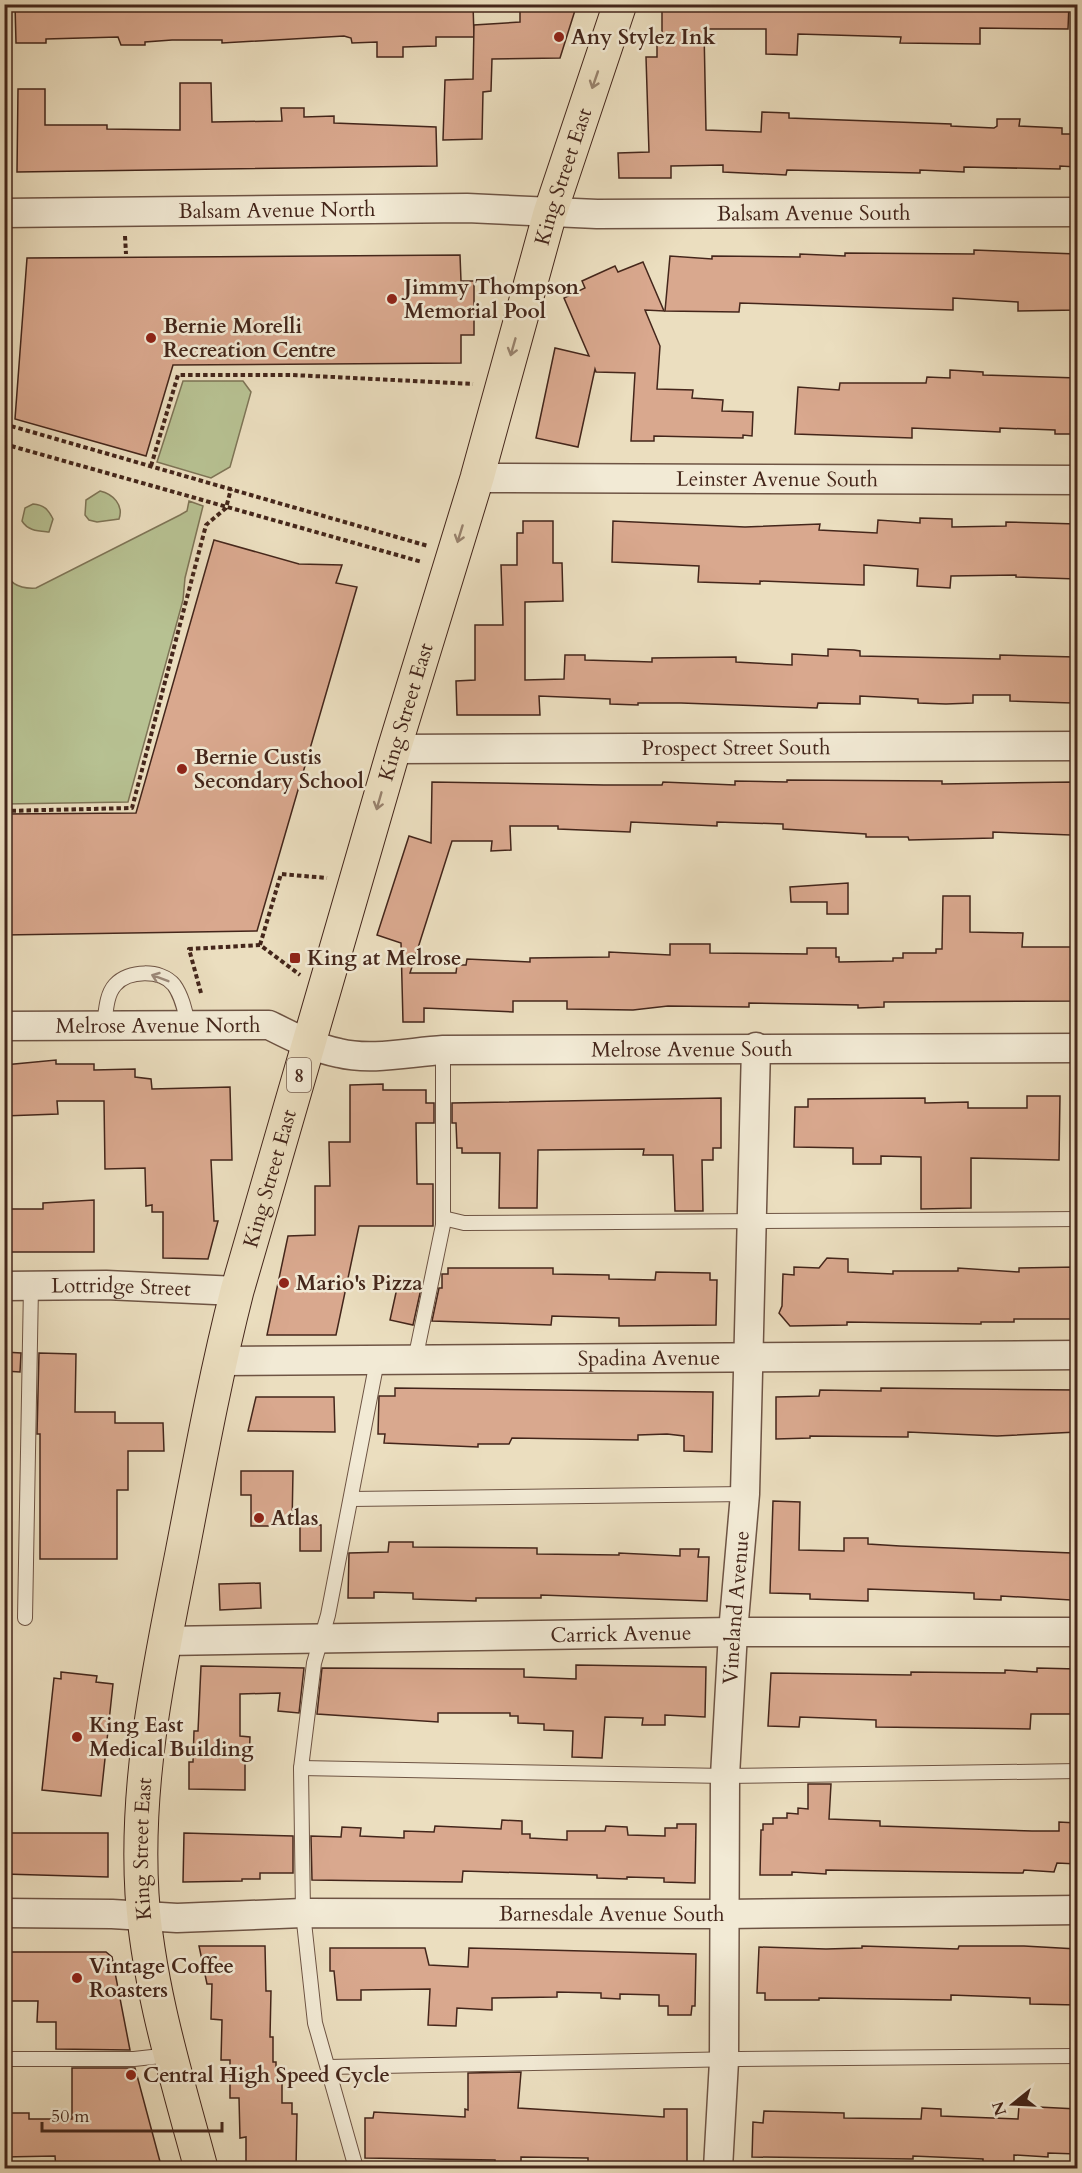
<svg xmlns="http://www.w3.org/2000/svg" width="1082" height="2173" viewBox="0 0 1082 2173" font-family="Cardo,serif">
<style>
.green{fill:#b7c192;stroke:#7e7456;stroke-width:1.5}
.building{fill:#d9a88e;stroke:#44261b;stroke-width:1.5}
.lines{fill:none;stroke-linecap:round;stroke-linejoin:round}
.service-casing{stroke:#6e5444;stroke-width:16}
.minor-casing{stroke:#6e5444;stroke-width:31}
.primary-casing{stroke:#44261b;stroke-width:35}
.path{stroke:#44261b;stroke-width:4;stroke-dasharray:4.5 3;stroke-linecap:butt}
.service{stroke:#f2ead5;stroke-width:14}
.minor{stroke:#f2ead5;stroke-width:28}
.primary{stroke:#ebdebf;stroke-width:33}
.oneway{stroke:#98826d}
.oneway2{stroke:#9b8878}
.poi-dot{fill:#8f2418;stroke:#f2ead5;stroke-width:2}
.labels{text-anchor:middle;stroke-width:5;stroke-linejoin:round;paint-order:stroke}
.shield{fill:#f2ead5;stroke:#786153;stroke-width:1.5}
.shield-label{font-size:20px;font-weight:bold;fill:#44261b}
.poi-label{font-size:21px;font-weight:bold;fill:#44261b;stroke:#f2ead5;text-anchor:start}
.street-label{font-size:21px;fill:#44261b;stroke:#f2ead5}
</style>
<rect width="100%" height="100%" fill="#ebdebf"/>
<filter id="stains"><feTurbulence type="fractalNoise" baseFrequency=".00333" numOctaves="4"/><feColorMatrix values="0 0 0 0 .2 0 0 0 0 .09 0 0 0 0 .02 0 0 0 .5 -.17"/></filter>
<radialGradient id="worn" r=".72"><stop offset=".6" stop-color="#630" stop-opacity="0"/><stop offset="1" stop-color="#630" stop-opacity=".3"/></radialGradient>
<g class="green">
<polygon points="183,381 243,381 251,392 230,467 211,478 157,462"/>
<path d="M 100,491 C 113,494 124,505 119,519 L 97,522 L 89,520 L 85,515 L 86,500 Z"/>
<path d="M 189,501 L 203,506 L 185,578 L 183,600 L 128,802 L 5,804 L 5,570 C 9,585 21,589 36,588 L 180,515 L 187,511 Z"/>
<path d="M 33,504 C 44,505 48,509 53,519 L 49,532 C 38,531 28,531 22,521 L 25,508 Z"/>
</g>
<g class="building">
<polygon points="15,4 473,4 474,37 436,37 436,46 403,47 403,57 377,57 377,42 352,43 351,38 344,36 222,43 222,40 172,40 145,42 145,45 121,45 118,37 46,39 46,43 16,43"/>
<polygon points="520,4 577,4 560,58 492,59 491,91 483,92 482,139 443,140 445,80 473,79 474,25 520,22"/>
<polygon points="662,4 1069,4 1068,29 980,28 980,44 900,43 901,37 798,34 797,55 766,54 766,29 704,29 706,130 761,132 762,112 789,113 789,118 951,124 951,126 994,128 997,126 997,119 1020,119 1019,126 1062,128 1062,134 1077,134 1077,167 1060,166 1060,169 964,167 964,172 920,170 920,173 787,170 786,175 723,172 723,165 671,166 671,178 619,178 618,153 649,152 646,57 657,57 657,38 662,38"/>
<polygon points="180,83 211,83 212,122 282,121 281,108 304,108 304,117 334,116 334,123 436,127 437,166 17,172 18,89 45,89 45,125 107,125 107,129 180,130"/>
<polygon points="974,250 1077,254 1077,310 1018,311 1018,302 953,298 953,310 740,303 739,312 665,311 670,256 712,259 712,256 800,257 800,254 845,256 845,253 974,254"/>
<polygon points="460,255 461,281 474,281 474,335 461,335 461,363 173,365 146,456 15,419 27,258"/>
<polygon points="643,262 664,311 645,310 660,346 657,389 693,390 692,398 723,400 722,411 753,412 752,436 743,435 743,438 654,436 654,441 631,441 635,373 596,372 595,369 578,447 536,438 555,348 589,356 564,298 585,288 582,281 615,266 618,272"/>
<polygon points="950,370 983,372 983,375 1077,378 1077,434 1055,434 1055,430 1000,428 1000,432 912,428 912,438 795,434 798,387 839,390 840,383 926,383 927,377 950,378"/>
<polygon points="920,518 952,519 952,527 1006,526 1006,522 1077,524 1077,579 1016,577 1016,575 951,576 950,588 917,586 918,569 864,565 864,585 760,581 760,584 698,582 699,566 612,562 613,521 745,527 820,524 819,530 877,533 878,520 920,523"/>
<polygon points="523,521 553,521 553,563 562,563 563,601 525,602 525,680 564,679 565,655 585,655 585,660 652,662 652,658 736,657 736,662 792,665 792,654 828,656 828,649 854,650 860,651 860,656 1000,659 1000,655 1075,657 1075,695 1072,695 1072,703 1010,701 1010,695 973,695 973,703 946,704 918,703 918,699 860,696 860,704 818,703 817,708 681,703 638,703 638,705 610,704 610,699 539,696 540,715 457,715 456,681 475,680 475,625 503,625 501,565 517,565 517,533 523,533"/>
<polygon points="214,540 299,564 342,565 336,583 357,587 257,931 4,935 4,814 136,813"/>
<polygon points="787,780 942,781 942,784 1073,782 1072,804 1077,804 1076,828 1071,828 1071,835 993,832 993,838 909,840 908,837 866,837 866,834 783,829 783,824 717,822 717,826 631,822 630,832 558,829 558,826 510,826 511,850 491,851 492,841 452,841 410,973 456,973 457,965 466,965 467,959 530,962 530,958 609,957 609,952 670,955 670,944 710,944 710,953 807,954 807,948 836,948 836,957 839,957 839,962 893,961 893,958 903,958 903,953 936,953 936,949 942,949 943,896 970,896 970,932 1023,933 1022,947 1077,947 1077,1001 884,1002 884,1007 858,1008 858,1005 749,1003 749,1007 668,1006 633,1010 567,1009 567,1001 513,1001 513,1012 424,1008 424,1022 403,1022 401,943 377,935 409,836 431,843 432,782 604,785 662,785 663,782 735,785 735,781 787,782"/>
<polygon points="848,883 848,914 827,914 827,902 791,902 790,887"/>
<polygon points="56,1060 56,1064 94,1064 94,1070 135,1069 135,1077 151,1079 152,1089 230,1087 232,1160 211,1160 214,1221 218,1221 208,1259 163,1258 163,1212 152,1212 152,1205 146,1206 145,1168 105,1169 104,1101 57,1101 58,1114 4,1116 4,1065"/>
<polygon points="383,1084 383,1090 426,1090 426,1103 434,1103 434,1123 416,1123 417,1184 433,1184 433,1226 359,1226 336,1335 267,1335 288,1236 315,1235 315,1186 330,1186 329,1142 350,1142 350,1085"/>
<polygon points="1027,1096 1060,1096 1059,1160 971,1158 971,1208 921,1209 921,1157 881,1156 881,1164 853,1164 853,1148 794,1147 795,1107 808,1107 808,1099 925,1098 925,1103 968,1102 968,1108 1027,1108"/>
<polygon points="721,1098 721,1148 713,1148 713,1160 702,1160 703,1211 675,1211 673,1155 643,1155 644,1149 538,1150 537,1208 499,1208 500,1153 462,1153 462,1148 457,1148 456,1123 452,1123 452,1103"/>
<polygon points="94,1200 94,1252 4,1252 4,1209 43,1209 43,1203"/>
<polygon points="827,1258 848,1259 848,1272 893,1274 893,1271 958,1271 958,1268 1019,1272 1019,1268 1077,1267 1077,1319 1014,1319 1014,1322 981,1322 981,1324 847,1322 847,1325 790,1326 779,1313 782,1306 783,1274 794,1275 794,1267 819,1268"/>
<polygon points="448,1268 553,1268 553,1274 609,1275 609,1279 655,1280 656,1272 710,1273 710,1280 717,1280 716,1325 619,1326 619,1318 552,1316 551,1325 432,1321 439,1288 442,1288 442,1274 448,1274"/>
<polygon points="399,1279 422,1284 413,1325 390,1320"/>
<polygon points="4,1352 21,1353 20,1372 4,1371"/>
<polygon points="39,1353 76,1354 75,1412 115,1412 115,1423 163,1423 164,1451 128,1451 128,1490 117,1490 117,1559 40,1559 40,1434 37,1434"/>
<polygon points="395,1388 713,1392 712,1452 684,1451 684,1436 667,1434 638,1435 638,1440 512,1438 509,1444 478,1444 478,1447 384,1443 385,1434 378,1434 379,1396 395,1396"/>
<polygon points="881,1388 1077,1390 1077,1432 997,1436 908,1432 908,1437 810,1436 810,1438 776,1439 776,1397 819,1396 820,1390 881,1391"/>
<polygon points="256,1397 334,1397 335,1432 248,1431"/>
<polygon points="241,1471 293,1471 292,1526 251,1526 251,1495 241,1495"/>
<polygon points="773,1501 800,1502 799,1550 844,1551 844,1538 868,1538 868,1544 900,1546 1072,1553 1071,1600 1001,1596 1001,1600 974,1599 974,1593 868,1589 868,1601 810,1599 810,1594 770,1593"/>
<rect x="300" y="1525" width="21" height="26"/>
<polygon points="389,1542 413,1542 413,1547 537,1548 537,1554 619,1555 619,1553 680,1556 680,1549 699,1549 698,1557 709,1557 707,1601 541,1595 541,1598 476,1598 476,1601 413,1599 413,1593 374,1592 374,1598 348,1598 349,1553 388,1552"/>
<polygon points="260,1583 261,1608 220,1610 219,1584"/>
<polygon points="576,1665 706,1667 705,1717 665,1715 665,1725 642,1725 643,1718 605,1717 602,1758 572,1757 573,1731 544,1730 544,1724 518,1723 518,1716 510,1716 510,1713 438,1713 438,1722 317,1714 322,1668 510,1669 524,1669 524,1677 576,1679"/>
<polygon points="201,1666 304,1668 299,1713 278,1711 280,1693 240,1694 240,1736 250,1737 249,1759 245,1759 245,1790 189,1789 189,1762 193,1762 194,1731 198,1731"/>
<polygon points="1037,1668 1077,1669 1077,1714 1031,1714 1030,1729 876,1727 876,1720 800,1717 799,1727 768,1726 771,1673 911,1675 911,1672 1005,1673 1005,1670 1037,1672"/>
<polygon points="61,1672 97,1676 96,1682 113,1684 101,1796 42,1790 54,1678 61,1679"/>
<polygon points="808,1784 831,1784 829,1819 880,1821 880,1826 1032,1831 1059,1831 1059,1822 1077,1823 1077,1864 1057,1863 1054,1872 1024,1870 1023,1873 826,1870 826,1874 792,1872 792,1875 760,1875 761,1830 763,1830 763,1824 773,1824 773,1818 787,1818 787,1813 798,1814 798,1808 808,1809"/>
<polygon points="502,1820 522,1821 522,1834 530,1834 530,1838 567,1840 567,1831 605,1831 606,1826 627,1827 628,1835 665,1836 665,1828 677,1828 677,1824 696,1824 695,1883 664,1882 664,1878 627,1877 627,1879 597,1878 597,1875 463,1871 462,1882 312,1880 311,1836 341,1837 342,1827 361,1828 360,1836 404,1838 404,1831 434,1832 435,1826 501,1829"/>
<polygon points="4,1833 108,1833 108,1877 4,1874"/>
<polygon points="184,1833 293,1836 293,1873 260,1873 260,1879 242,1879 242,1881 183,1882"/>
<polygon points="199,1946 265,1946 266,1991 271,1991 270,2037 273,2037 273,2062 276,2062 276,2070 282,2070 282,2103 292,2103 292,2114 297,2114 296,2169 246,2169 246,2137 240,2138 239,2098 230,2098 230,2060 221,2060 222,2020 211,2019 212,1984 207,1984"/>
<polygon points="862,1946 958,1949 959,1946 1024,1946 1077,1949 1077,2005 1030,2004 1030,1998 951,1995 951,2000 819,1998 819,2000 765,2000 765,1993 757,1993 759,1947 826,1949 862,1948"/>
<polygon points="330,1948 425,1948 429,1965 468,1967 469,1948 696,1954 695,2006 692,2006 691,2015 668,2015 668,2006 659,2006 659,1995 620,1994 620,1999 601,1998 601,1993 557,1992 557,1997 492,1998 492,2010 457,2008 456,2026 428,2025 430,1989 361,1990 361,2000 337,2000 334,1971 330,1971"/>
<polygon points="4,1952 106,1952 112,1957 130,2050 56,2049 56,2022 37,2022 38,2001 4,2001"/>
<polygon points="72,2068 135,2068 162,2169 56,2169 55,2156 4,2157 4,2113 29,2113 29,2119 72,2119"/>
<polygon points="521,2072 518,2108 664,2117 664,2109 687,2109 687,2166 588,2167 588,2158 521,2157 521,2168 495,2167 495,2160 365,2158 365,2118 373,2118 374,2112 465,2117 465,2109 468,2110 468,2073"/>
<polygon points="1019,2106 1077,2109 1077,2154 1048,2153 1048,2157 1014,2155 1014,2166 983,2165 983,2159 913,2156 913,2159 752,2157 753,2122 763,2123 764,2111 844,2113 844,2118 921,2119 922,2108 941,2109 941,2116 1018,2119"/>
</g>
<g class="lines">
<g class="service-casing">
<g id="service">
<path d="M 104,1025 C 106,1012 106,995 115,985 C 128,970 161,969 174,985 C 182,996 185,1011 188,1024"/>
<polyline points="443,1218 464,1223 1078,1219"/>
<polyline points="415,1360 443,1225 443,1050"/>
<polyline points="351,1499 745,1494"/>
<polyline points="25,1618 31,1286"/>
<polyline points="301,1768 725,1776 1078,1771"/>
<polyline points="4,2059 134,2059 170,2055"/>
<polyline points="328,2067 740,2059 1078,2056"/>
<polyline points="356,2168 315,2023 303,1913 301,1768 314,1663 328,1615 377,1361"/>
</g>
</g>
<g class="minor-casing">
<g id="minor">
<path id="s1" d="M 4,213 L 467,208 L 597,214 L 1078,212"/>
<path id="s2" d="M 477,478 L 1078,480"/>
<path id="s3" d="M 394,749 L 1078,746"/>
<path id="s4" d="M 4,1026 L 269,1025 C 291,1036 314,1048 339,1053 C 371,1061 410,1052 443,1050 L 1078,1048"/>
<path id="s5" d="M 4,1286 L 106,1285 L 237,1291"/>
<path id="s6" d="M 220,1361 L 1078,1355"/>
<path id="s7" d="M 165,1641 L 733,1632 L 1078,1632"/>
<path id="s8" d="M 4,1913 L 112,1914 L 177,1918 L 303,1913 L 725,1914 L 1078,1910"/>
<path id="s9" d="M 718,2168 L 724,2061 L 725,1776 L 733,1632 L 745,1494 L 756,1047"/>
</g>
</g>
<g class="primary-casing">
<g id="primary">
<path id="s10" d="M 201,2168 C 177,2079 148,1987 142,1894 C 135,1778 160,1665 182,1553 C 199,1465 215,1377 237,1291 L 394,749 L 477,478 L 550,213 L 620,4"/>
</g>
</g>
<g class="path">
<polyline points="125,236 126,254"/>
<polyline points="4,424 428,546"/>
<polyline points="4,444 422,562"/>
<polyline points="151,466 178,375 293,375 473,384"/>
<polyline points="4,811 132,808 206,525 226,508 231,489"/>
<polyline points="260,945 281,874 327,878"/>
<polyline points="201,993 189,949 260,945 300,975"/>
</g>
<use href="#service" class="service"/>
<use href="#minor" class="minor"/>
<use href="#primary" class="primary"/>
</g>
<defs><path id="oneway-shaft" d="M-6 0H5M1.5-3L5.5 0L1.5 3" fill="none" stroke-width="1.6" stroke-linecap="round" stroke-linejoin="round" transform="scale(1.5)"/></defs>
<g class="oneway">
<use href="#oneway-shaft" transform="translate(595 80) rotate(109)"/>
<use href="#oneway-shaft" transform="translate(513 347) rotate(106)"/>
<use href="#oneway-shaft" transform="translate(460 534) rotate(107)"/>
<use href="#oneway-shaft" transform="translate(379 801) rotate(106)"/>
</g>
<use class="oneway2" href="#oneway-shaft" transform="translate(160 978) rotate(-159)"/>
<g class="poi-dot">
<circle cx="559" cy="37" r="6"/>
<circle cx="392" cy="299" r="6"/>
<circle cx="151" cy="338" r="6"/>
<circle cx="182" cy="769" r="6"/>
<rect x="289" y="952" width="12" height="12" rx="3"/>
<circle cx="284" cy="1283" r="6"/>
<circle cx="259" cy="1518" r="6"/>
<circle cx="77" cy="1737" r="6"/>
<circle cx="77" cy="1978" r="6"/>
<circle cx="131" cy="2075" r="6"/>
</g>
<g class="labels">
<rect class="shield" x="287" y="1058" width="24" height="34" rx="4.5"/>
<g class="shield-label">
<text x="299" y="1082">8</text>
</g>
<g class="poi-label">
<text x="571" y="44">Any Stylez Ink</text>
<text x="404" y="294">Jimmy Thompson<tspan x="404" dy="24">Memorial Pool</tspan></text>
<text x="163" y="333">Bernie Morelli<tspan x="163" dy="24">Recreation Centre</tspan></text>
<text x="194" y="764">Bernie Custis<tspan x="194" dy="24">Secondary School</tspan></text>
<text x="307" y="965">King at Melrose</text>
<text x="296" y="1290">Mario's Pizza</text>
<text x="271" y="1525">Atlas</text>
<text x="89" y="1732">King East<tspan x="89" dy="24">Medical Building</tspan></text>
<text x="89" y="1973">Vintage Coffee<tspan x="89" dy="24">Roasters</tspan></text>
<text x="143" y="2082">Central High Speed Cycle</text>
</g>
<g class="street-label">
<text dy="7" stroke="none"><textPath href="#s10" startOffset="2054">King Street East</textPath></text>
<text dy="7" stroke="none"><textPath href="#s1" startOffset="273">Balsam Avenue North</textPath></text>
<text dy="7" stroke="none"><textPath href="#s1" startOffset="810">Balsam Avenue South</textPath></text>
<text dy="7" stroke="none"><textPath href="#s2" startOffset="300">Leinster Avenue South</textPath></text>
<text dy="7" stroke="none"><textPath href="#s10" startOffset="1496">King Street East</textPath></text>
<text dy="7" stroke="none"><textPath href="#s3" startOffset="342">Prospect Street South</textPath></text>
<text dy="7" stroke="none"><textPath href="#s4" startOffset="154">Melrose Avenue North</textPath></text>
<text dy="7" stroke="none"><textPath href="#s4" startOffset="694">Melrose Avenue South</textPath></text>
<text dy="7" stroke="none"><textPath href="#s10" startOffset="1010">King Street East</textPath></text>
<text dy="7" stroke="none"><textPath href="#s5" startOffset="117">Lottridge Street</textPath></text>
<text dy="7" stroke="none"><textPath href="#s6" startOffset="429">Spadina Avenue</textPath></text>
<text dy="7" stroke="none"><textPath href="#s9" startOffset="561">Vineland Avenue</textPath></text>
<text dy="7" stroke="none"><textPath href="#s7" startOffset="456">Carrick Avenue</textPath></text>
<text dy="7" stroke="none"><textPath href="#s10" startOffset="326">King Street East</textPath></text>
<text dy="7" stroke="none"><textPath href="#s8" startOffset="608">Barnesdale Avenue South</textPath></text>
</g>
</g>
<rect width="1082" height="2173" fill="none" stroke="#ebdebf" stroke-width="24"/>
<rect x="6" y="6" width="1070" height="2161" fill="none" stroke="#44261b" stroke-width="3"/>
<rect x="12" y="12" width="1058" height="2149" fill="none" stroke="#44261b" stroke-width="1.5"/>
<g transform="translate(1013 2104) rotate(252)" stroke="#f2ead5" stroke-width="4.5" paint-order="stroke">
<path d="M0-4.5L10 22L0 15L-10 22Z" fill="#44261b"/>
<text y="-9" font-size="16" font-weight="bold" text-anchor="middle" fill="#44261b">N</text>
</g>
<path d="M42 2122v9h180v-9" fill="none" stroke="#44261b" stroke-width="3"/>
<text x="51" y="2122" font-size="18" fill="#44261b" stroke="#f2ead5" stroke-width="4.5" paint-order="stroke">50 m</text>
<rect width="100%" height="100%" filter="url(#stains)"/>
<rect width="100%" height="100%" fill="url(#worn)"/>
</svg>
